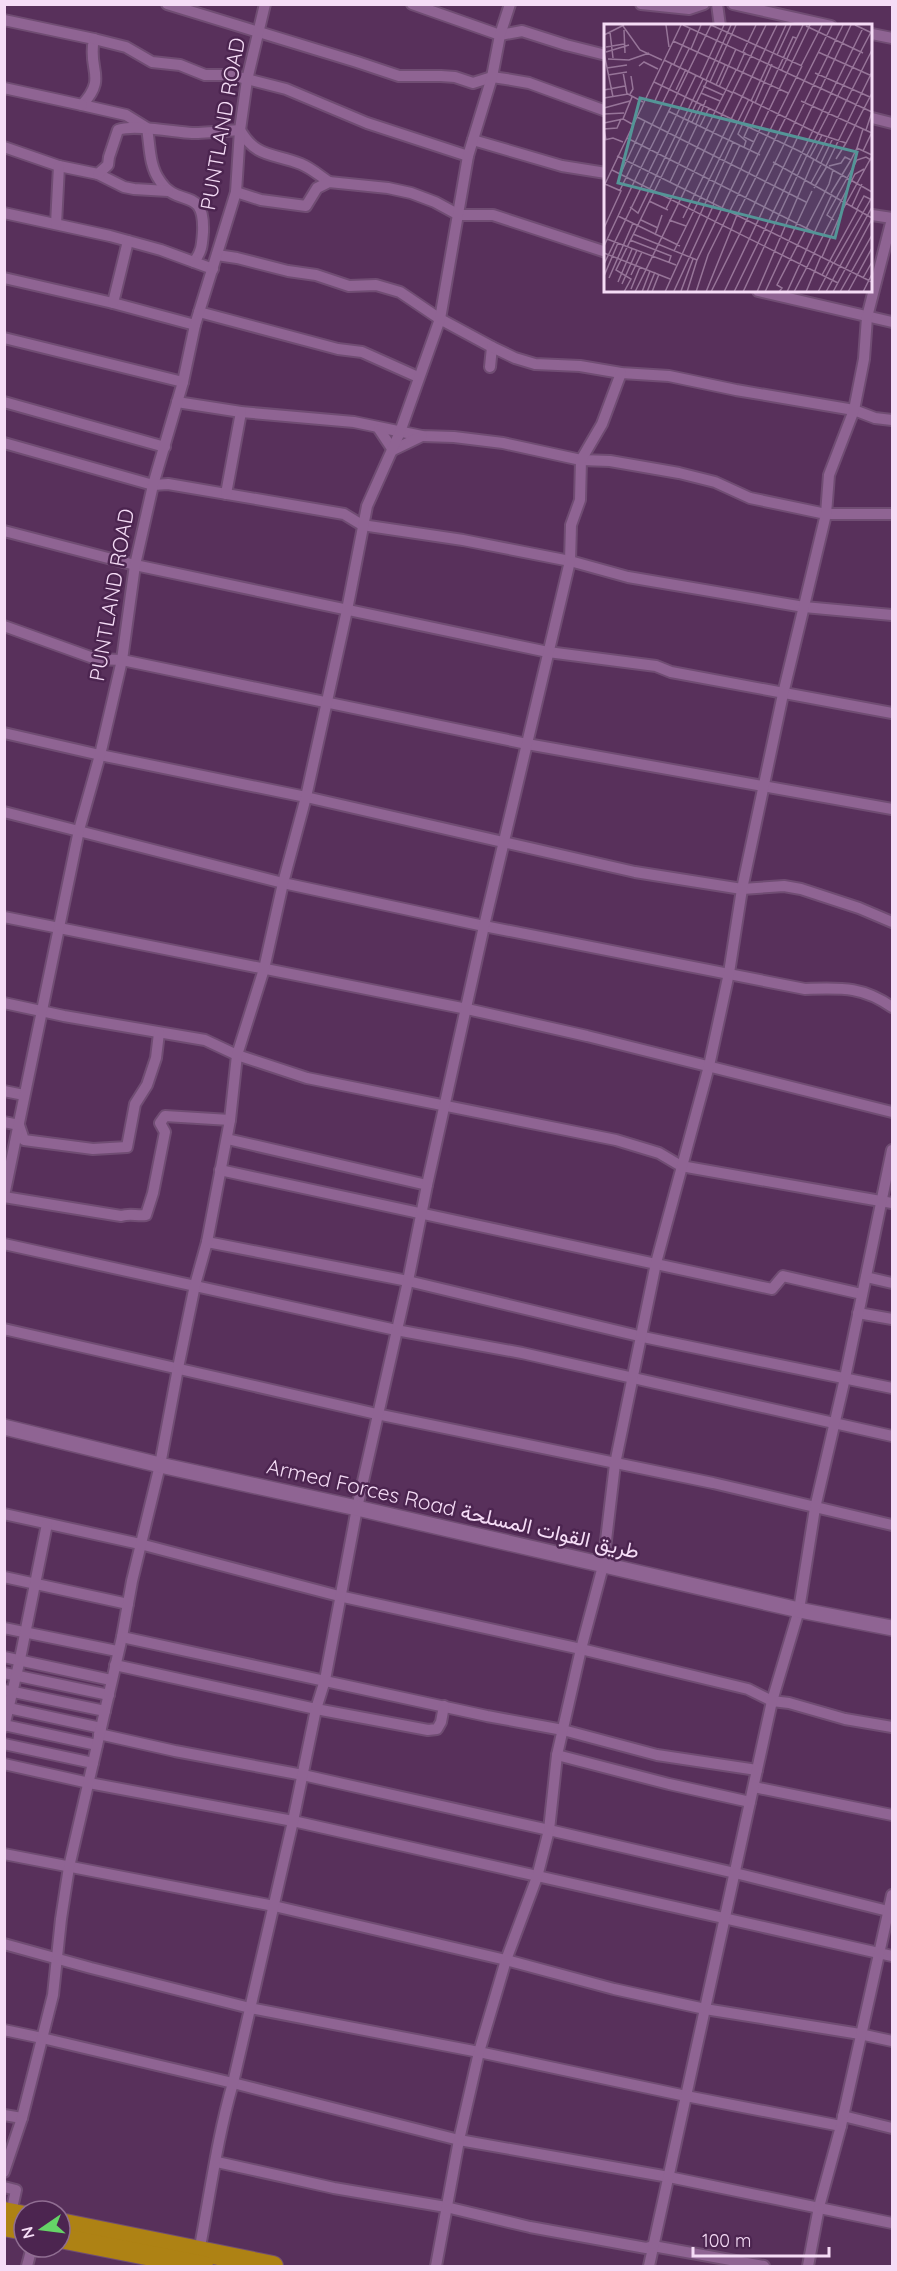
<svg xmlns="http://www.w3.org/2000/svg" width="897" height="2271" viewBox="0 0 897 2271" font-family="Quicksand,Vazirmatn,sans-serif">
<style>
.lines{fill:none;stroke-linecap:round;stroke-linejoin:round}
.street-casing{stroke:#704d73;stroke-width:14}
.secondary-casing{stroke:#704d73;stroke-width:18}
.highway-casing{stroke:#704d73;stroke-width:22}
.street{stroke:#8f6493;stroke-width:10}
.secondary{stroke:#8f6493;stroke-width:15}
.highway{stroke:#ae8214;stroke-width:20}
.labels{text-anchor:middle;stroke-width:5;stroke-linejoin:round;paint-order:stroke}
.street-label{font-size:21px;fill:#f5dcf6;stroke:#4c2550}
.inset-road{fill:none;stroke:#977599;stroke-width:1.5}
.view{fill:#549597;fill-opacity:0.15;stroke:#549597;stroke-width:3}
.inset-edge{fill:none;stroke:#f5dcf6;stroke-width:3}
</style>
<rect width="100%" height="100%" fill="#58305b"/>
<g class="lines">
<g class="street-casing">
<g id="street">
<polyline points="167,4 357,62 399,76 441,76 455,77 473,83 492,77 506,79 529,83 606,111"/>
<polyline points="412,4 500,35 522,31 566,45 606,55"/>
<polyline points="641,4 689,9 704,4"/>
<polyline points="717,4 720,26"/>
<polyline points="733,4 831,26"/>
<path d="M 4,20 L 94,39 C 87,70 108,77 82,105 L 126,115 L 147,128 C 150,146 149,166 160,181 C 178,209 205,185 203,232 C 202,245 202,251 194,262"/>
<polyline points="872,34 892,38"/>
<polyline points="94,39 126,47 152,62 180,65 205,75 231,75 286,89 367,123 468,156"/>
<polyline points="4,88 82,105"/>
<polyline points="872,118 892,123"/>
<polyline points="473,140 562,166 606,173"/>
<polyline points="4,147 59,166 98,174 124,187 134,189 168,191"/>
<path d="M 98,174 L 108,165 L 109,157 L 118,130 C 133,124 174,132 192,133 C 208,133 224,131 240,130 C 256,158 273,153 301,164 C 311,168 320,176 329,182"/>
<polyline points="236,192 261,200 306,206 317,188 329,182 388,188 411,193 435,202 459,215 493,215 606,252"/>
<polyline points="4,213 110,236 161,250 213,269"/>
<polyline points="872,215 892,218"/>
<polyline points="56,224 59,166"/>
<polyline points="217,255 237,258 288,271 316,275 349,286 376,285 400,292 440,319 492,347 490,367"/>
<polyline points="4,278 113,303 195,325"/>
<polyline points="758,291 892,322"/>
<polyline points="113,303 128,241"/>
<polyline points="199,312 338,349 362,352 418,377"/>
<polyline points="4,338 183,382"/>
<polyline points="492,347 515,358 535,364 580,366 621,373 669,376 736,390 854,410 875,418 892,420"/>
<polyline points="4,402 165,447"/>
<polyline points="177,402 241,412 354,422 422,436 454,437 503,443 581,460 610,461 679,473 715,482 750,498 826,514 892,514"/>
<polyline points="379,429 393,450 422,436"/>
<polyline points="4,443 153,485 168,484 344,514 362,525 463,540 570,561 628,577 804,607 892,615"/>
<polyline points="226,494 241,412"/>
<polyline points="4,531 135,565 548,652 656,666 671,672 892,713"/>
<polyline points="4,626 96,659 122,660 527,744 892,809"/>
<polyline points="4,733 100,755 306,797 635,872 742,889 784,886 801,889 859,908 892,922"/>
<path d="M 4,812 L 283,883 L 484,926 L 805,989 C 841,988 862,986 892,1007"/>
<polyline points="4,917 467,1009 587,1036 892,1112"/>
<polyline points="4,1003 64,1016 205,1040 237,1055 307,1078 616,1140 659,1153 681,1166 892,1203"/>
<polyline points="4,1091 24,1095"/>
<polyline points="4,1122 19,1125 24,1140 93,1149 127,1147 135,1104 147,1085 156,1058 159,1033"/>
<polyline points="227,1139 427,1185"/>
<polyline points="220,1170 772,1289 783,1276 862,1294"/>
<polyline points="4,1196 79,830 100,755 122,660 135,565 153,485 183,382 195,325 236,192 240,130 247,80 265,4"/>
<path d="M 4,1197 L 121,1216 C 130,1213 136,1216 146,1215 L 153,1193 L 165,1132 L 160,1123 L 165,1116 L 230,1120"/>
<polyline points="207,1242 408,1281 643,1337 892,1388"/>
<polyline points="4,1244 396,1330 522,1353 892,1436"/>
<polyline points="866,1277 892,1283"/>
<polyline points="858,1313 892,1319"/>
<polyline points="4,1329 377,1414 713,1483 892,1525"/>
<polyline points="4,1514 140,1544 339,1596 581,1649 748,1689 772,1701 789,1703 845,1719 892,1727"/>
<polyline points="4,1577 128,1604"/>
<polyline points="4,1628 117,1651"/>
<polyline points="122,1637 487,1716 563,1730 657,1755 757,1770"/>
<polyline points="4,1657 111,1680"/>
<polyline points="115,1665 316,1709 428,1730 437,1729 441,1722 444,1706"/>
<polyline points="4,1673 109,1695"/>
<polyline points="4,1690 105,1711"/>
<polyline points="4,1707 101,1728"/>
<polyline points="4,1725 97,1745"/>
<polyline points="4,1727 20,1659 47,1524"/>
<polyline points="99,1734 175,1751 303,1775 549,1830 735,1873 892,1912"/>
<polyline points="4,1744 93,1763"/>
<polyline points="557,1755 669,1784 750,1802"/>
<polyline points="4,1764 89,1783 293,1821 892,1956"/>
<polyline points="754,1787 892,1815"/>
<polyline points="4,1854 274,1906 506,1960 614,1989 705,2009 860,2034 892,2041"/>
<polyline points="4,1944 91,1968 250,2008 479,2052 686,2096 841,2126"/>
<polyline points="4,2030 42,2038 233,2083 459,2140 669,2177 892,2223"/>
<polyline points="4,2115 22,2118"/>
<polyline points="843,2116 892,2128"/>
<polyline points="217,2162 334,2188 446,2207 530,2227 646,2248 653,2246 764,2266"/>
<polyline points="4,2172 22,2118 53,1995 61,1919 69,1867 122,1637 132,1581 160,1465 178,1368 195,1285 207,1242 230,1120 237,1055 264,969 283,883 306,797 347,610 367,506 400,432 440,319 468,156 492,77 500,35 510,4"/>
<polyline points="4,2187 16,2190 11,2213"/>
<path d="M 199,2252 C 210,2195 217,2138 233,2083 L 293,1821 L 316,1709 L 325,1680 L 357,1508 L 408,1281 L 427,1185 L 484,926 L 570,561 L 571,525 L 580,500 L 581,460 L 602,424 L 621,373"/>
<polyline points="27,2266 32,2247"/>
<polyline points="436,2266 459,2140 479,2052 506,1960 537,1877 549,1830 557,1755 581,1649 603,1566 615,1464 656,1263 709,1066 729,973 742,889 783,694 826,514 829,475 854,410 864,359 867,317 892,219"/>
<polyline points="649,2266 772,1701 799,1610 815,1508 845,1378 892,1150"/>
<polyline points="808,2266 819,2207 841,2126 892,1895"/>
</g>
</g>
<g class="secondary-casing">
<polyline id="secondary" points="4,1427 160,1465 357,1508 799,1610 892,1628"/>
</g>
<g class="highway-casing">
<g id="highway">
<polyline points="4,2212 24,2216"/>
<polyline points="60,2223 273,2266"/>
<polyline points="4,2226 24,2230"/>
<polyline points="60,2238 203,2266"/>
</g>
</g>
<use href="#street" class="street"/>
<use href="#secondary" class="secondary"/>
<use href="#highway" class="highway"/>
</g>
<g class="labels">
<g class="street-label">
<text transform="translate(223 124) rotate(-80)" y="7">PUNTLAND ROAD</text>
<text transform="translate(112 595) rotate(-80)" y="7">PUNTLAND ROAD</text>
<text transform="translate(453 1509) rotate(13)" y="7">Armed Forces Road طريق القوات المسلحة</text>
</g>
</g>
<g transform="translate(604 24)">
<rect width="268" height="268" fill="#58305b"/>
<path class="inset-road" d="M 62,1 L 65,23M 79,1 L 268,88M 107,1 L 198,42M 251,1 L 268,9M 19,2 L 36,26 L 58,36M 202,2 L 259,29M 20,6 L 21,29M 6,8 L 9,34M 0,11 L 20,1M 69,17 L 184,69M 2,23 L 20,20M 87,25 L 97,1M 2,28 L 25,21M 139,28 L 152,1M 214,28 L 268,52M 0,29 L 9,73M 173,31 L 187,1M 4,35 L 25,36 L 45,29M 60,36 L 129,69M 70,40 L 86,5M 35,42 L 40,38 L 54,45M 197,42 L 218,1M 3,44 L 23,41M 133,46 L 141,28M 177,47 L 199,1M 19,48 L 23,70M 211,49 L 266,73M 4,51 L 23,48M 96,53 L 120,1M 102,56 L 127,1M 50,58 L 195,127 L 268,168M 106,58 L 132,1M 112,61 L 121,41M 99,62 L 119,71M 115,63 L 132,25M 0,66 L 21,62M 72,66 L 82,45M 129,68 L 215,110 L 242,119 L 268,69M 97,69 L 116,77M 26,70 L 29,65 L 27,52M 28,73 L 19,95 L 28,100M 0,74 L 24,70 L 39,78M 147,77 L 182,1M 197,77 L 268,109M 50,79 L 68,39M 151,79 L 168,40M 0,84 L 26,77M 64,87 L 156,131M 0,90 L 20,89M 33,93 L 202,178M 84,96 L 103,57M 88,98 L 97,80M 0,99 L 19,95M 92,100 L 102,76M 96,102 L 105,84M 145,102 L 140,113 L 150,118M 147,104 L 189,13 L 192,14M 262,106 L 268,88M 224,113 L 268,26M 23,114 L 210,208M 0,116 L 9,114 L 19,118M 2,116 L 0,105 L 13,104 L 17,95M 140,123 L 142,117 L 134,110 L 149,78M 253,124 L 259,105M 259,127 L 268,108M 13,132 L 268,258M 206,133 L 218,111M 232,135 L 242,119M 212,136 L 223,114M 169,138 L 268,194M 217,139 L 229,114M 222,142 L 268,48M 225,142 L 237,139 L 241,133 L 247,136 L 253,124 L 268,131M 8,146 L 234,259M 16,151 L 41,97M 30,158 L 107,1M 66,158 L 93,101M 207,159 L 218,139M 0,162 L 77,1M 210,164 L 223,142M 16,166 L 85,25M 227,169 L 247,136M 45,177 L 64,186M 109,179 L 136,121M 248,182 L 258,160M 26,183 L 34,189 L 99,55M 62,185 L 132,46M 253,185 L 260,172 L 266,175M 14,192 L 76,222M 79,194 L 173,1M 37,196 L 54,204M 65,196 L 82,202M 230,196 L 223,191 L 253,136 L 262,133 L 267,136M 0,204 L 17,167 L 1,160M 29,210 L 93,236 L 206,1M 51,211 L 58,191M 3,215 L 72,241M 26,216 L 67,232 L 65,238M 0,222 L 30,158M 70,227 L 145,75M 0,229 L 66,255M 218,233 L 238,187 L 268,132M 230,239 L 268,173M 0,240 L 92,51M 27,251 L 38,228M 218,251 L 254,185M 0,252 L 14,219M 5,254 L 29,199M 259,254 L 268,238M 14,258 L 28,225M 18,260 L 33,226M 27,265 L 36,243M 70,267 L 110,180M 77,267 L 89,235M 20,268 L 27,255 L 12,246 L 85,96M 31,268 L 162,1M 38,268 L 46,247M 43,268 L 51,248M 48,268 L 55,250M 61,268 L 129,118M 83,268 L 93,236M 92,268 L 104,231 L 198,42M 102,268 L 133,191 L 228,1M 107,268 L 239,1M 120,268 L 247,1M 130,268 L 259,4M 139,268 L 203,131 L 267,8M 153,268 L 210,135M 161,268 L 208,167M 175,268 L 178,264 L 173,261 L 225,160 L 229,146M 183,268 L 228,170M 190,268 L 251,150 L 260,145M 202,268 L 217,232M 214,268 L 229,239M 222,268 L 268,183M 229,268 L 268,195M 236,268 L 268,211M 244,268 L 268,224M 259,268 L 268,250"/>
<path class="view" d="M 36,74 L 253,128 L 231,214 L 14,159 Z"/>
<rect width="268" height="268" class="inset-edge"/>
</g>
<rect width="897" height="2271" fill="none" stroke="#f5dcf6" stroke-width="12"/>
<g transform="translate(42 2229) rotate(256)"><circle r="28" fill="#4c2550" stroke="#906e92" stroke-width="1.5"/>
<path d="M0-4.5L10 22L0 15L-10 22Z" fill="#65d467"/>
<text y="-9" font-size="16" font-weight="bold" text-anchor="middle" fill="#f5dcf6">N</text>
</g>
<path d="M693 2247v9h136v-9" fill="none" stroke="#f5dcf6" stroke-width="3"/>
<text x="702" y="2247" font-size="18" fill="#f5dcf6" stroke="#4c2550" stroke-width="4.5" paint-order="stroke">100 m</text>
</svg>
